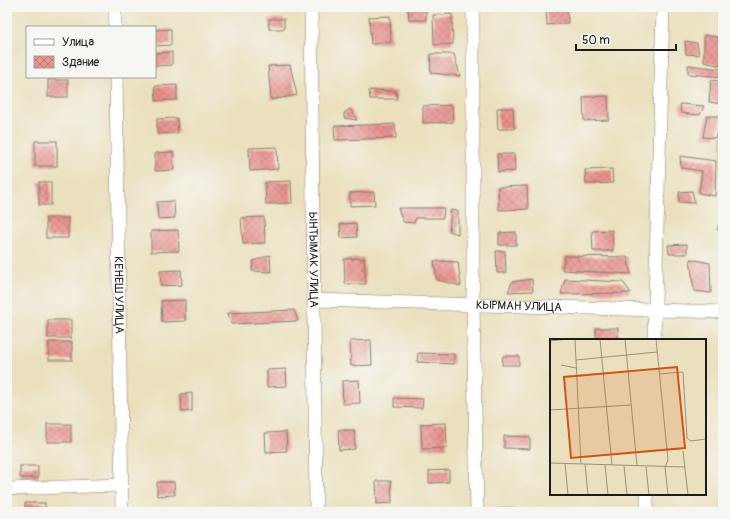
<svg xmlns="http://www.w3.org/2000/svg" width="730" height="519" viewBox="0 0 730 519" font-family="Pangolin,sans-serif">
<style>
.building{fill:url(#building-cross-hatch)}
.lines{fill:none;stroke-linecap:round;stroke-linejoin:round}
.minor-casing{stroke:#837e6c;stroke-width:14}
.minor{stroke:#fff;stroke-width:13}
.labels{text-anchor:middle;stroke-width:3;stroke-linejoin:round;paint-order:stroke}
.street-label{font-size:12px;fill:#1c1c1c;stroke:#f6f6f2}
.inset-road{fill:none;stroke:#98927d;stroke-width:1}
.view{fill:#d4530e;fill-opacity:0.15;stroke:#d4530e;stroke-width:2}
.inset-edge{fill:none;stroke:#1c1c1c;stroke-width:2}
</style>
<defs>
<pattern id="building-cross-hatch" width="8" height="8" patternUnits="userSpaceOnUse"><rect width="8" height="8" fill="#ea928d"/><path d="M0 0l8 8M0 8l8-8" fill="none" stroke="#bd7672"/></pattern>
</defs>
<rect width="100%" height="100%" fill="#f6f6f2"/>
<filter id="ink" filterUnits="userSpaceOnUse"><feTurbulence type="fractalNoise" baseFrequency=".025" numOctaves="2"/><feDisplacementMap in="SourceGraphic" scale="8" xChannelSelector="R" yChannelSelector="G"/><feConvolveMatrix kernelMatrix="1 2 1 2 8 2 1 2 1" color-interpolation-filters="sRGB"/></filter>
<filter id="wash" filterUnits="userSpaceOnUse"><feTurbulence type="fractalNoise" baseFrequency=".012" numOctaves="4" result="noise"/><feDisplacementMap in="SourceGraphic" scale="16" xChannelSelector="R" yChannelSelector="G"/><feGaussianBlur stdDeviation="0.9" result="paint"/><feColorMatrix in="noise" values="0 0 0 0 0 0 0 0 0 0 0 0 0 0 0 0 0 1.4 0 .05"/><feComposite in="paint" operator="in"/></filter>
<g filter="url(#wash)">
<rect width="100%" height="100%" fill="#eae0bd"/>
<g id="blocks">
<g class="building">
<polygon points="408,7 426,7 426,20 409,20"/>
<polygon points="546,7 567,7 568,23 547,25"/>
<polygon points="452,14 453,44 434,45 433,15"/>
<polygon points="390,16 391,42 371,44 369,17"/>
<rect x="269" y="19" width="15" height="10"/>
<polygon points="171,29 171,45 155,46 155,30"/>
<polygon points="704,35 723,38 723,66 704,62"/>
<polygon points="685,41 697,43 699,55 686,54"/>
<polygon points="172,52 172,65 155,66 155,53"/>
<polygon points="430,54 454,54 460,76 431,73"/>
<polygon points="290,65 297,95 271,100 268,66"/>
<polygon points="688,65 721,69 723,77 688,74"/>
<rect x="48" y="80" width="20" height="17"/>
<polygon points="711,80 722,81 721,104 709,102"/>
<polygon points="177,85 177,100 156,101 155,86"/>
<polygon points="369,90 396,91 397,99 370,99"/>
<polygon points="608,96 609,120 584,121 583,97"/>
<polygon points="680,104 704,106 700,115 681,113"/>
<polygon points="452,105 453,122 423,123 423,106"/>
<polygon points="497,108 513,108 514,129 498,129"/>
<polygon points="350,109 357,120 344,118 344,113"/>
<polygon points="707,116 723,116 715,138 703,137"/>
<polygon points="177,118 178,133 157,134 157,119"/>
<polygon points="395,124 396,138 335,140 334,126"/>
<rect x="721" y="135" width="2" height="37"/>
<rect x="35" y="141" width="22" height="25"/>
<polygon points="277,147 278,169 250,171 249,148"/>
<polygon points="173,152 174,170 155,171 155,153"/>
<polygon points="497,154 514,154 515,171 498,172"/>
<polygon points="680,156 716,161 715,196 699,193 702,171 681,168"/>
<polygon points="612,169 613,183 586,184 585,170"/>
<polygon points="291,181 292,203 266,204 265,182"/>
<rect x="39" y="182" width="12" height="23"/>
<polygon points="527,186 528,209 499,210 498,187"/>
<polygon points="692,191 695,203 679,202 679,192"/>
<polygon points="374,192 375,205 350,206 350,193"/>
<polygon points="174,201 175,218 158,219 157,202"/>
<polygon points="398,208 444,208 443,218 416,218 414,223 403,222"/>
<polygon points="451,210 458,211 458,234 449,231"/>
<polygon points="264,217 265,243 243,244 241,218"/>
<polygon points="722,217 723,218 723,231 717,230"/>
<rect x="46" y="218" width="22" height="20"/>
<polygon points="356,223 357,237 341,238 340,224"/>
<polygon points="178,230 179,251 151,252 151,231"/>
<polygon points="612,230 613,251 593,251 592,231"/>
<polygon points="516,232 516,245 499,245 499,233"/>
<polygon points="687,244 687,254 669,254 668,245"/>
<polygon points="496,251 505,251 506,273 497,273"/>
<polygon points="721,253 723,253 723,269 722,269"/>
<polygon points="270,255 271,272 252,271 253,261"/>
<polygon points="565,256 627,257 631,274 562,270"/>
<polygon points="364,258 366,284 345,284 344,259"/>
<polygon points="690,259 710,263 711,293 694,291"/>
<polygon points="434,261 458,262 461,286 437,280"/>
<polygon points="181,270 182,285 161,286 160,271"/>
<polygon points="532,279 533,291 508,292 512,282"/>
<polygon points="565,279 623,282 631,293 561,294"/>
<polygon points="185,300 185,321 162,322 161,301"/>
<polygon points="294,310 298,321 231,324 228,313"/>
<rect x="48" y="320" width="23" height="18"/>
<rect x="596" y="328" width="22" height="12"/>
<polygon points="371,340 372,365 351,366 350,341"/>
<rect x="49" y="342" width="23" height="18"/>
<polygon points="418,353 454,354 454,364 417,362"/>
<polygon points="503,356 519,356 519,365 502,365"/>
<polygon points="286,369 287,386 267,387 267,370"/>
<polygon points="359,380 360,403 343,404 342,381"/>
<polygon points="192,393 192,411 182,412 181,394"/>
<polygon points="394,398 423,399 422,408 394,407"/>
<polygon points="446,423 447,448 422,449 421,424"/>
<rect x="47" y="424" width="24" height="18"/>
<polygon points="338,430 354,430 355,449 339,450"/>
<polygon points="286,432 287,451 266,452 265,433"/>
<polygon points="504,436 530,437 530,449 504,448"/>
<rect x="20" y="466" width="18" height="12"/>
<polygon points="449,470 449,482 429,483 429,471"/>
<polygon points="376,481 391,481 392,503 377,504"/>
<polygon points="157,482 174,482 175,495 157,496"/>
<rect x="25" y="503" width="20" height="9"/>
<rect x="498" y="509" width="17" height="3"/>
</g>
</g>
</g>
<g filter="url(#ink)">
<use href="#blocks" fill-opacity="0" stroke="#837e6c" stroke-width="1"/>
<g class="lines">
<g class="minor-casing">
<g id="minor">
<polyline points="115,7 115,27"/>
<path id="s1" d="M 311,7 L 316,512"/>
<polyline points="473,7 473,305 477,512"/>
<path id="s2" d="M 116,77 L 122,512"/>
<path id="s3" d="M 314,300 L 723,312"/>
<polyline points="654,340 663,7"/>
<polyline points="7,489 121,485"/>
<polyline points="647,512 647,494"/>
</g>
</g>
<use href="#minor" class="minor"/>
</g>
</g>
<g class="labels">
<g class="street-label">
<text dy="4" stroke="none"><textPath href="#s1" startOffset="253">ЫНТЫМАК УЛИЦА</textPath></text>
<text dy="4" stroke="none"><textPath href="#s2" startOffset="218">КЕНЕШ УЛИЦА</textPath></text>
<text dy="4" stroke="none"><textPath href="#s3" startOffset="205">КЫРМАН УЛИЦА</textPath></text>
</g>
</g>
<g transform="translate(550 339)">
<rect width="156" height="156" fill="#eae0bd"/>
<path class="inset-road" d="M 25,0 L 31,125M 50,0 L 62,126M 75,0 L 87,127M 106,0 L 118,121 L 115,128 L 118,156M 0,2 L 18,0M 26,21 L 107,13M 11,26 L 26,29M 109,35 L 133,33 L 137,99 L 141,102 L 156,100M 0,71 L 81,66M 133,112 L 138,156M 0,124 L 135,128M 15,124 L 18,156M 35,125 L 38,156M 55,126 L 58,156M 74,127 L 77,156M 96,128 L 99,156"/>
<path class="view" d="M 127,28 L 135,109 L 21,119 L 14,38 Z"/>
<rect width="156" height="156" class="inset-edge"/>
</g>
<rect width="730" height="519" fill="none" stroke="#f6f6f2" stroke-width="24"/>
<rect x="26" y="26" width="130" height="52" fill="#f6f6f2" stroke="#9f9f9c"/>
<rect x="34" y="39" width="20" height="6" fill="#ffffff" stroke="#9f9f9c"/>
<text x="62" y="46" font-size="12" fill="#1c1c1c">Улица</text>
<rect x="34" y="56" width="20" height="12" fill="url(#building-cross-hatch)" stroke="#9f9f9c"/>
<text x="62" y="66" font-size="12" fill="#1c1c1c">Здание</text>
<path d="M576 44v6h100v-6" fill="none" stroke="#1c1c1c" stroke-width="2"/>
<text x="582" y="44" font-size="12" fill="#1c1c1c" stroke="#f6f6f2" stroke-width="3" paint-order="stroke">50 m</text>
</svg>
